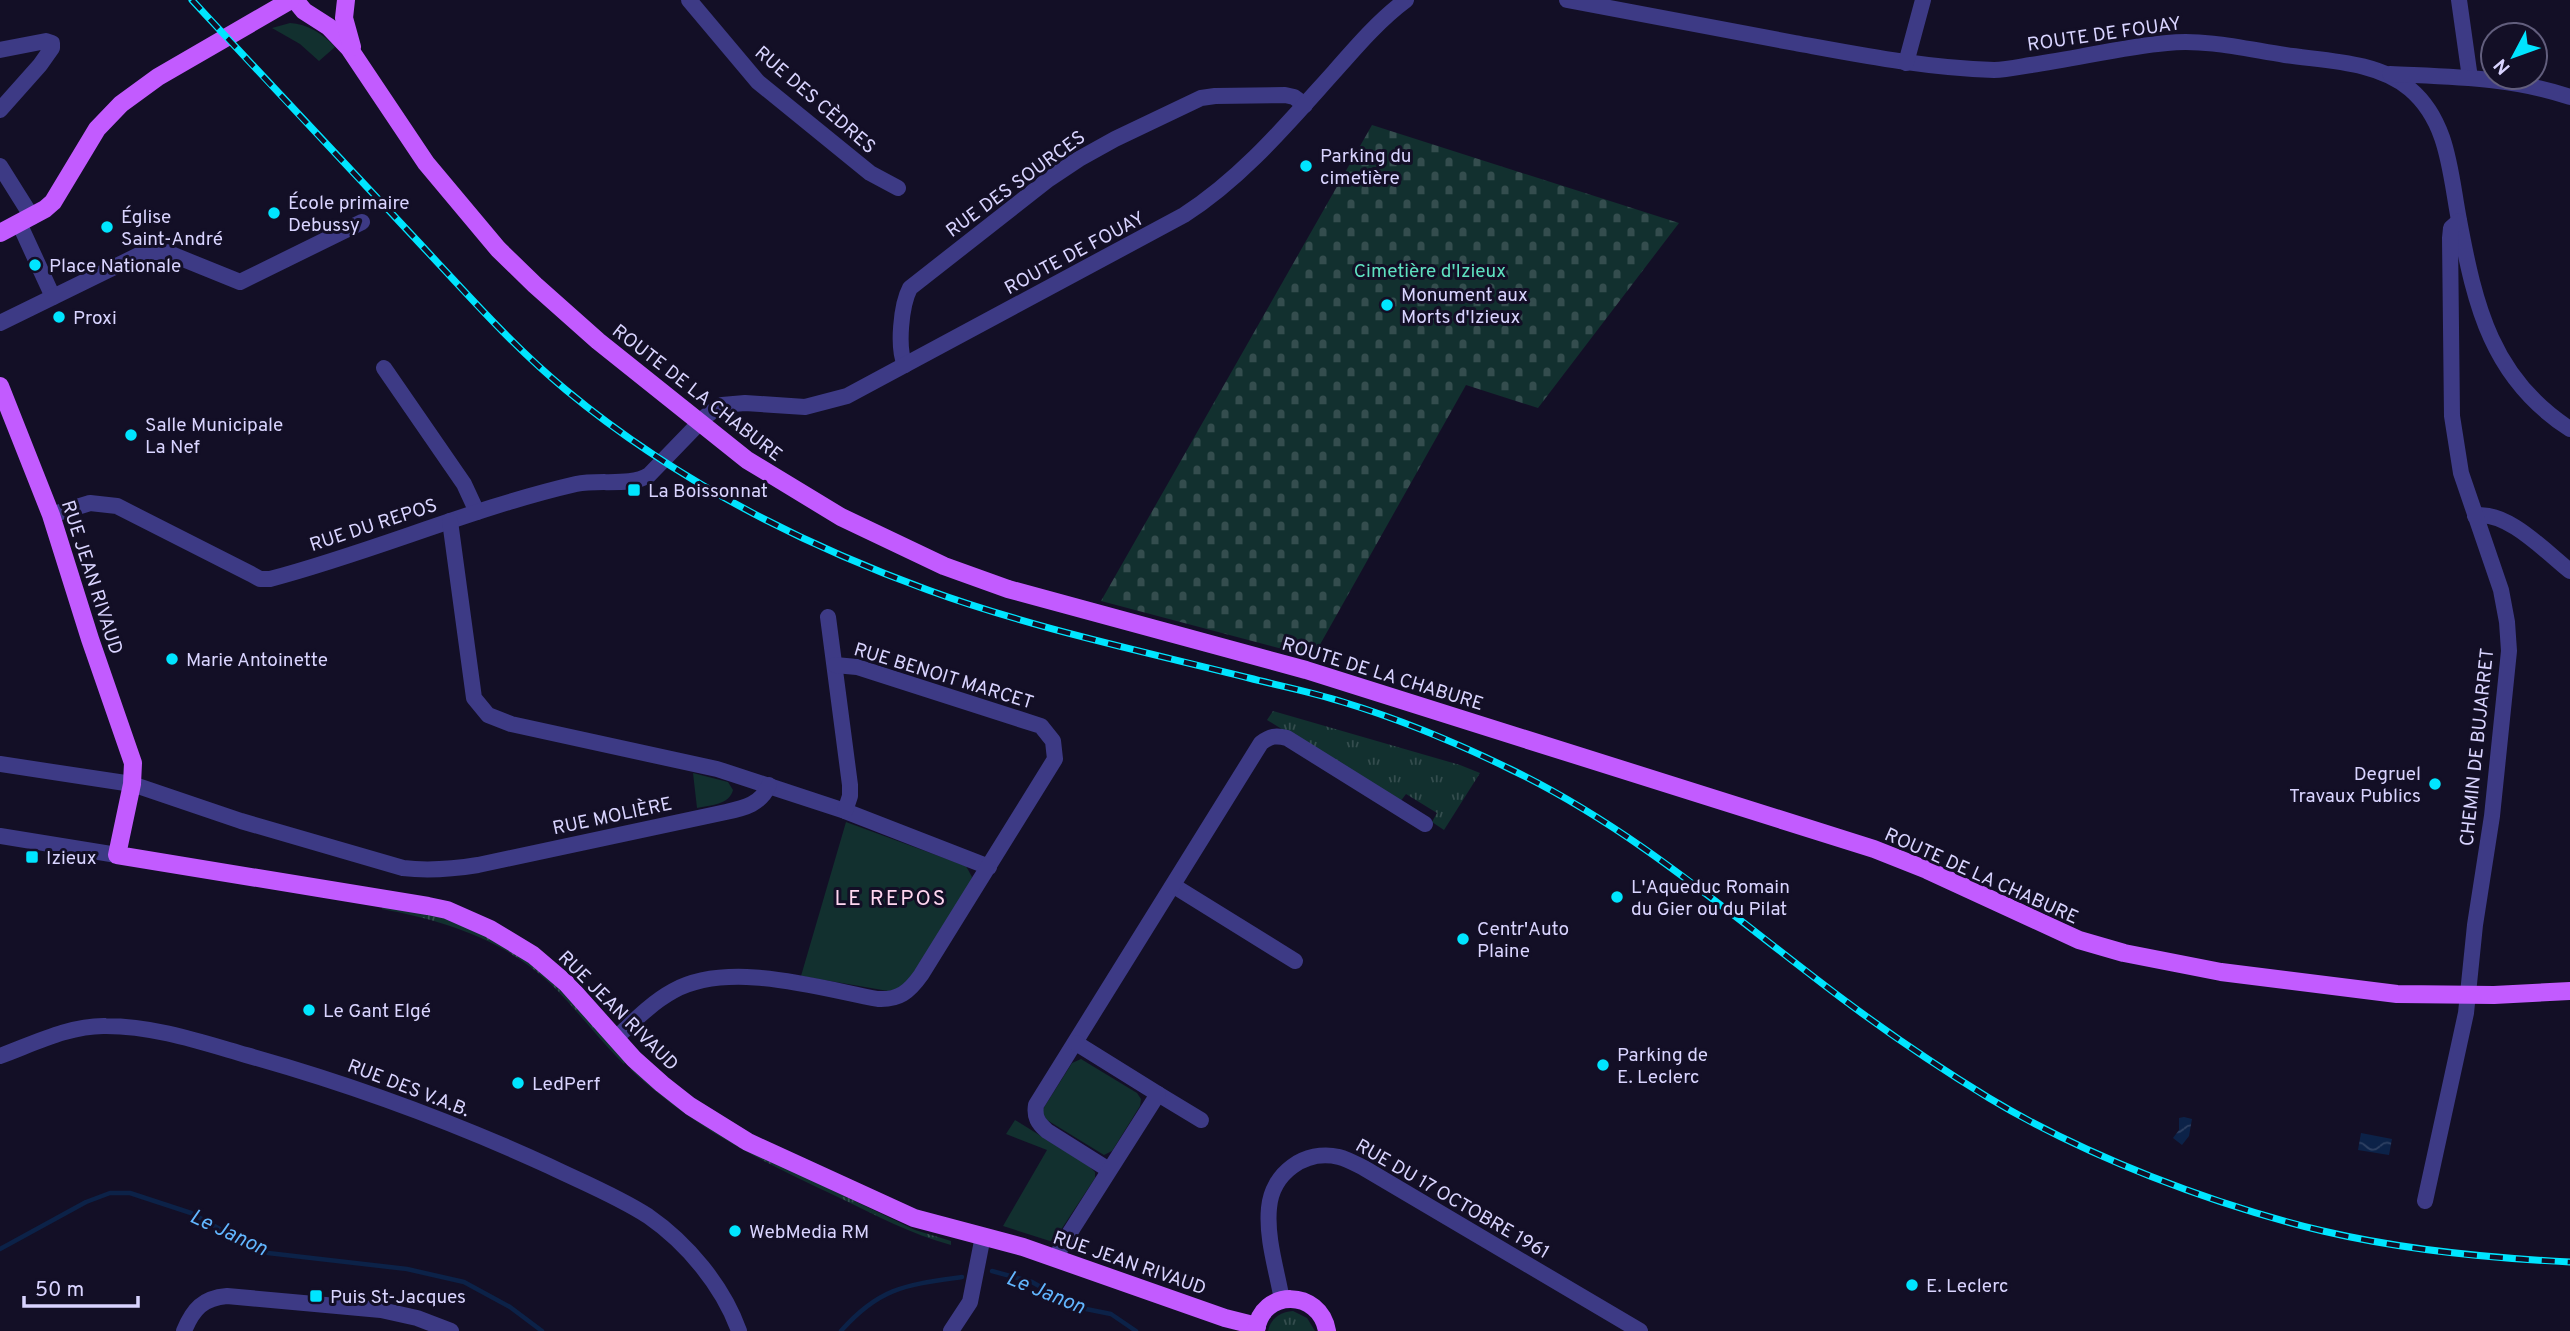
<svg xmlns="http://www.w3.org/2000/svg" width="2570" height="1331" viewBox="0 0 2570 1331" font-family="Overpass,sans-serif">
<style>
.grass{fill:url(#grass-tufts)}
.cemetery{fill:url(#cemetery-stones)}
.green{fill:#12302f}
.water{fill:url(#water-waves)}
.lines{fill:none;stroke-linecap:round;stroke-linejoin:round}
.stream{stroke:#0c2248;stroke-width:4.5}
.minor{stroke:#3d3a85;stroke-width:16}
.major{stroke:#c25bff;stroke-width:18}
.rail-casing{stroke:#00e5ff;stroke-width:7}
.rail{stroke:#130f26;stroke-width:4.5;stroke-dasharray:13;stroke-linecap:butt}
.poi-dot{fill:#00e5ff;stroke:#130f26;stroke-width:2.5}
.labels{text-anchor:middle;stroke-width:6;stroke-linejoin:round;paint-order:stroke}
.street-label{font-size:19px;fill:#d9d4ff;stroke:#130f26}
.poi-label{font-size:19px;fill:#d9d4ff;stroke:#130f26;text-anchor:start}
.park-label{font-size:19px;fill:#5fe0c0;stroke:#130f26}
.neighbourhood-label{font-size:21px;letter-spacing:2px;fill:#ffd6f0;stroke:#130f26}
.water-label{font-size:21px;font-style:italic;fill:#62b6ff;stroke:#130f26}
</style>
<defs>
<pattern id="grass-tufts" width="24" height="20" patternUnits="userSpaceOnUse" patternTransform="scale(1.75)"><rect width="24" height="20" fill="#12302f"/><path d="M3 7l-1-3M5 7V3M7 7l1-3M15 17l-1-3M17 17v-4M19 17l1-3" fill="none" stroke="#344d4e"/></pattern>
<pattern id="cemetery-stones" width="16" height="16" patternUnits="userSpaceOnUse" patternTransform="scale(1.75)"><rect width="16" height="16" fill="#12302f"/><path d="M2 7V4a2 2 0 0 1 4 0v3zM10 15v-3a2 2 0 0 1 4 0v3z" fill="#344d4e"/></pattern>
<pattern id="water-waves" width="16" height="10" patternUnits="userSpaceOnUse" patternTransform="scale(1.75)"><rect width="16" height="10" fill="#0c2248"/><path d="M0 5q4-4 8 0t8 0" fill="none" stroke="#2f4163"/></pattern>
</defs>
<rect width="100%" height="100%" fill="#130f26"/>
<g class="grass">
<polygon points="1273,711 1460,765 1480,773 1444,830 1432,822 1437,813 1406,794 1400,802 1267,720"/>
<path d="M 383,905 C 408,910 433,914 457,922 C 529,948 576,1006 626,1061 L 624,1064 L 617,1057 C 596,1035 577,1011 556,989 C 508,941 447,921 382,909 Z"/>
<path d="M 632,1067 L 757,1154 L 915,1230 L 951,1241 L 951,1245 C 911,1234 875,1215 838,1197 C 759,1160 695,1129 630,1069 Z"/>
<path d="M 1293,1311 L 1307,1318 L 1315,1331 L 1268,1331 C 1271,1318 1280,1312 1293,1311 Z"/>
</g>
<polygon class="cemetery" points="1372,125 1679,223 1538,408 1466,385 1313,657 1101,601"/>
<g class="green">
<path d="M 290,23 C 307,24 324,34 335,47 L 319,61 L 300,44 L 272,28 Z"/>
<path d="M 693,773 L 728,782 L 733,790 C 729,805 711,805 697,808 Z"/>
<polygon points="846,822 966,866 972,877 971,882 909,981 900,988 888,991 801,976"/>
<polygon points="1081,1059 1137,1093 1141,1099 1140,1106 1112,1151 1104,1155 1047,1120 1043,1114 1043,1109 1072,1063"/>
<polygon points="1015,1120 1089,1166 1095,1172 1095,1178 1053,1242 1003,1226 1047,1150 1006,1134"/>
</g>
<g class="water">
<polygon points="2184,1117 2192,1119 2189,1136 2182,1145 2173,1138 2179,1130 2179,1118"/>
<polygon points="2361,1133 2392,1139 2389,1155 2358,1150"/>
</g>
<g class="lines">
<g class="stream">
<polyline points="0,1249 86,1202 110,1193 130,1193 191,1213 245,1243 268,1253 407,1269 464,1282 510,1307 542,1331"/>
<polyline points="992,1271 1032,1282 1076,1307 1111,1314 1136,1331"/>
<path d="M 841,1331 C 880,1287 906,1285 962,1277"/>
</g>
<g class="minor">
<polyline points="689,0 758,82 870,173 898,188"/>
<path d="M 1567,0 C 1643,15 1719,29 1795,43 C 1861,55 1926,68 1994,70 C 2006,70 2019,67 2031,65 C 2076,59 2121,47 2167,43 C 2206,39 2246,49 2285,55 C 2325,61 2378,61 2410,89 C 2449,122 2450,174 2459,220 C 2475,306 2492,379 2570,429"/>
<polyline points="2459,0 2470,78"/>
<polyline points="0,50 46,41 52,43 52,48 40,65 0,110"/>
<polyline points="1906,63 1923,0"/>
<path d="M 2390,74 C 2451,77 2511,77 2570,97"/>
<polyline points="0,166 32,217"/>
<polyline points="19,223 53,297"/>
<polyline points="0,323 145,252 166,252 240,282 362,222"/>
<path d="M 905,365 C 897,348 901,305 910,288 L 1049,179 L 1079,159 L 1115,139 L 1201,98 L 1215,96 L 1285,95 L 1294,97 L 1305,105"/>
<polyline points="384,368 464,484 477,512"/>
<path d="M 51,515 L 90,503 L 117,506 L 251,574 L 260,579 L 270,579 C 373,552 472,508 576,484 C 600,479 630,487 649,475 L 706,416 L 722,405 L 745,403 L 805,407 L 847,396 L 1184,215 C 1242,178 1288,123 1334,72 C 1356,47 1379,20 1406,0"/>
<path d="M 2475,516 C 2506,509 2547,553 2570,571"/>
<polyline points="450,521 474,698 488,715 511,724 717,769 845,811 989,867"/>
<polyline points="828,617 850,785 850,796 845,811"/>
<path d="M 0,764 L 132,784 L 241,821 L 403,868 C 428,871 453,869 478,865 L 726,812 C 745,808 761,804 769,785"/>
<polyline points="0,836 117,855"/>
<polyline points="1174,886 1295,961"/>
<path d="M 615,1039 C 633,1022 651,1003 673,991 C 729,960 818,988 878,999 C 899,1000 909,992 921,975 L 1055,759 L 1053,741 L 1041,726 L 857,667 L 835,665"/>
<path d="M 0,1056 C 33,1044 70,1025 106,1026 C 154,1026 201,1042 246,1055 C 350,1084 451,1121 549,1166 C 582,1182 617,1196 648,1216 C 687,1243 723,1286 739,1331"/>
<polyline points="1158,1094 1201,1120"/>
<path d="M 1109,1170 L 1047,1131 C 1038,1123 1034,1117 1036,1105 L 1261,743 C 1270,736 1276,735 1287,738 L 1425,824"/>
<polyline points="2425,1201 2466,1013 2475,925 2492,816 2509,651 2507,622 2501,590 2461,473 2452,416 2450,238 2451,228 2459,221"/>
<polyline points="1056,1259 1062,1245 1158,1094 1076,1043"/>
<path d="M 1282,1300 C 1277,1271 1266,1238 1269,1208 C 1272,1173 1305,1149 1339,1157 C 1347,1159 1356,1164 1364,1168 L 1640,1331"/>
<path d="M 184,1331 C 193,1309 203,1298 227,1296 L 381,1310 L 417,1318 L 451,1331"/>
<polyline points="951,1331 970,1302 983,1236"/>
</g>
<g class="major">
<polyline points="295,0 304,11 329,27 349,48 426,163 498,249 535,285 598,341 747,460 841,517 944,566 1008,589 1306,670 1874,849 1927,870 2079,940 2124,953 2221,972 2397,994 2494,995 2570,991"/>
<polyline points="346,0 344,18 352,47"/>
<polyline points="0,233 45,209 53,202 97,129 121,104 158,77 291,0"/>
<polyline points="0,386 51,515 90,639 133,763 132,784 117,855 428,906 447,910 490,929 533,955 567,984 634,1059 662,1084 690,1106 748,1142 914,1218 1023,1247 1225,1318 1257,1326"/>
<path d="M 1256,1331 C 1261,1288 1320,1289 1327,1331"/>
</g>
<g class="rail-casing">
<path id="rail" d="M 192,0 C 264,78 337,155 410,233 C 460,286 509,343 566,390 C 672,478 799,543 928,590 C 1032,628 1142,651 1249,678 C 1280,686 1312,692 1343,702 C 1399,719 1457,743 1510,769 C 1633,828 1732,916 1840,997 C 1888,1033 1938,1067 1989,1098 C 2085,1156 2214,1205 2323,1231 C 2404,1250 2487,1258 2570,1262"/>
</g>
<use href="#rail" class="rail"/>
</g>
<g class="poi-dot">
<circle cx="1306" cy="166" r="7"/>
<circle cx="274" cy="213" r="7"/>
<circle cx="107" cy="227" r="7"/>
<circle cx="35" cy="265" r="7"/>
<circle cx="1387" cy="305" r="7"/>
<circle cx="59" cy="317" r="7"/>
<circle cx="131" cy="435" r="7"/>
<rect x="627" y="483" width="14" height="14" rx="3.5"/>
<circle cx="172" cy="659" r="7"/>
<circle cx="2435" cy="784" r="7"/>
<rect x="25" y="850" width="14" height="14" rx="3.5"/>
<circle cx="1617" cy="897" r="7"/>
<circle cx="1463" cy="939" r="7"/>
<circle cx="309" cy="1010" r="7"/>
<circle cx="1603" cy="1065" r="7"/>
<circle cx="518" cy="1083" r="7"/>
<circle cx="735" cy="1231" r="7"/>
<circle cx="1912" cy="1285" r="7"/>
<rect x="309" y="1289" width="14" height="14" rx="3.5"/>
</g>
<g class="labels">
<g class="street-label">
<text transform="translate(2104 33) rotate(-8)" y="7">ROUTE DE FOUAY</text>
<text transform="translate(816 99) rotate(41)" y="7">RUE DES CÈDRES</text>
<text transform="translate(1015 183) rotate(-36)" y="7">RUE DES SOURCES</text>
<text transform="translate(1074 252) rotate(-28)" y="7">ROUTE DE FOUAY</text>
<text transform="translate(698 392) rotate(38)" y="7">ROUTE DE LA CHABURE</text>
<text transform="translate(373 524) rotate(-18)" y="7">RUE DU REPOS</text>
<text transform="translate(93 577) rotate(72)" y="7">RUE JEAN RIVAUD</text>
<text transform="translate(1383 673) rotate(17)" y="7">ROUTE DE LA CHABURE</text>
<text transform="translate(944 675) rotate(17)" y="7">RUE BENOIT MARCET</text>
<text transform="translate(2476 747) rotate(-84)" y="7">CHEMIN DE BUJARRET</text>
<text transform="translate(612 815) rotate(-12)" y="7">RUE MOLIÈRE</text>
<text transform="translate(1982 875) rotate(24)" y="7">ROUTE DE LA CHABURE</text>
<text transform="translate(619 1010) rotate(45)" y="7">RUE JEAN RIVAUD</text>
<text transform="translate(409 1087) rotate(21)" y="7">RUE DES V.A.B.</text>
<text transform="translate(1453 1198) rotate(30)" y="7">RUE DU 17 OCTOBRE 1961</text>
<text transform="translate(1130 1262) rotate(19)" y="7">RUE JEAN RIVAUD</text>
</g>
<g class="poi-label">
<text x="1320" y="162">Parking du<tspan x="1320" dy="22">cimetière</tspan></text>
<text x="288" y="209">École primaire<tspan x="288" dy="22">Debussy</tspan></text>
<text x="121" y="223">Église<tspan x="121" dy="22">Saint-André</tspan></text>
<text x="49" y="272">Place Nationale</text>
<text x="1401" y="301">Monument aux<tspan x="1401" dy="22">Morts d'Izieux</tspan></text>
<text x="73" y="324">Proxi</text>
<text x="145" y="431">Salle Municipale<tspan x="145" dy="22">La Nef</tspan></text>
<text x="648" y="497">La Boissonnat</text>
<text x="186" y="666">Marie Antoinette</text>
<text x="2421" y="780" text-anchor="end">Degruel<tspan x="2421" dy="22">Travaux Publics</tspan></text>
<text x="46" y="864">Izieux</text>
<text x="1631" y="893">L'Aqueduc Romain<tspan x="1631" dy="22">du Gier ou du Pilat</tspan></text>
<text x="1477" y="935">Centr'Auto<tspan x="1477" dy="22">Plaine</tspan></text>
<text x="323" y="1017">Le Gant Elgé</text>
<text x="1617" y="1061">Parking de<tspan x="1617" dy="22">E. Leclerc</tspan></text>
<text x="532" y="1090">LedPerf</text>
<text x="749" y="1238">WebMedia RM</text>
<text x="1926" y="1292">E. Leclerc</text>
<text x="330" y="1303">Puis St-Jacques</text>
</g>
<g class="park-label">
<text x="1430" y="277">Cimetière d'Izieux</text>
</g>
<g class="neighbourhood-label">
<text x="891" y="905">LE REPOS</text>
</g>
<g class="water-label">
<text transform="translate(229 1232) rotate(25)" y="7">Le Janon</text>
<text transform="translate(1046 1292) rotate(22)" y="7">Le Janon</text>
</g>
</g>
<g transform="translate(2514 56) rotate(229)"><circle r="33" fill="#130f26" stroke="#625e7d" stroke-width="2"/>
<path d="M0-5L12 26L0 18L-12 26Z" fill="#00e5ff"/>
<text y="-10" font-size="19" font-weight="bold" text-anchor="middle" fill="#d9d4ff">N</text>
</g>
<path d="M24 1296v10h114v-10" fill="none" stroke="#d9d4ff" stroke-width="3.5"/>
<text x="35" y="1296" font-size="21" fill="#d9d4ff" stroke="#130f26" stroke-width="5" paint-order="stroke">50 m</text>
</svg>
